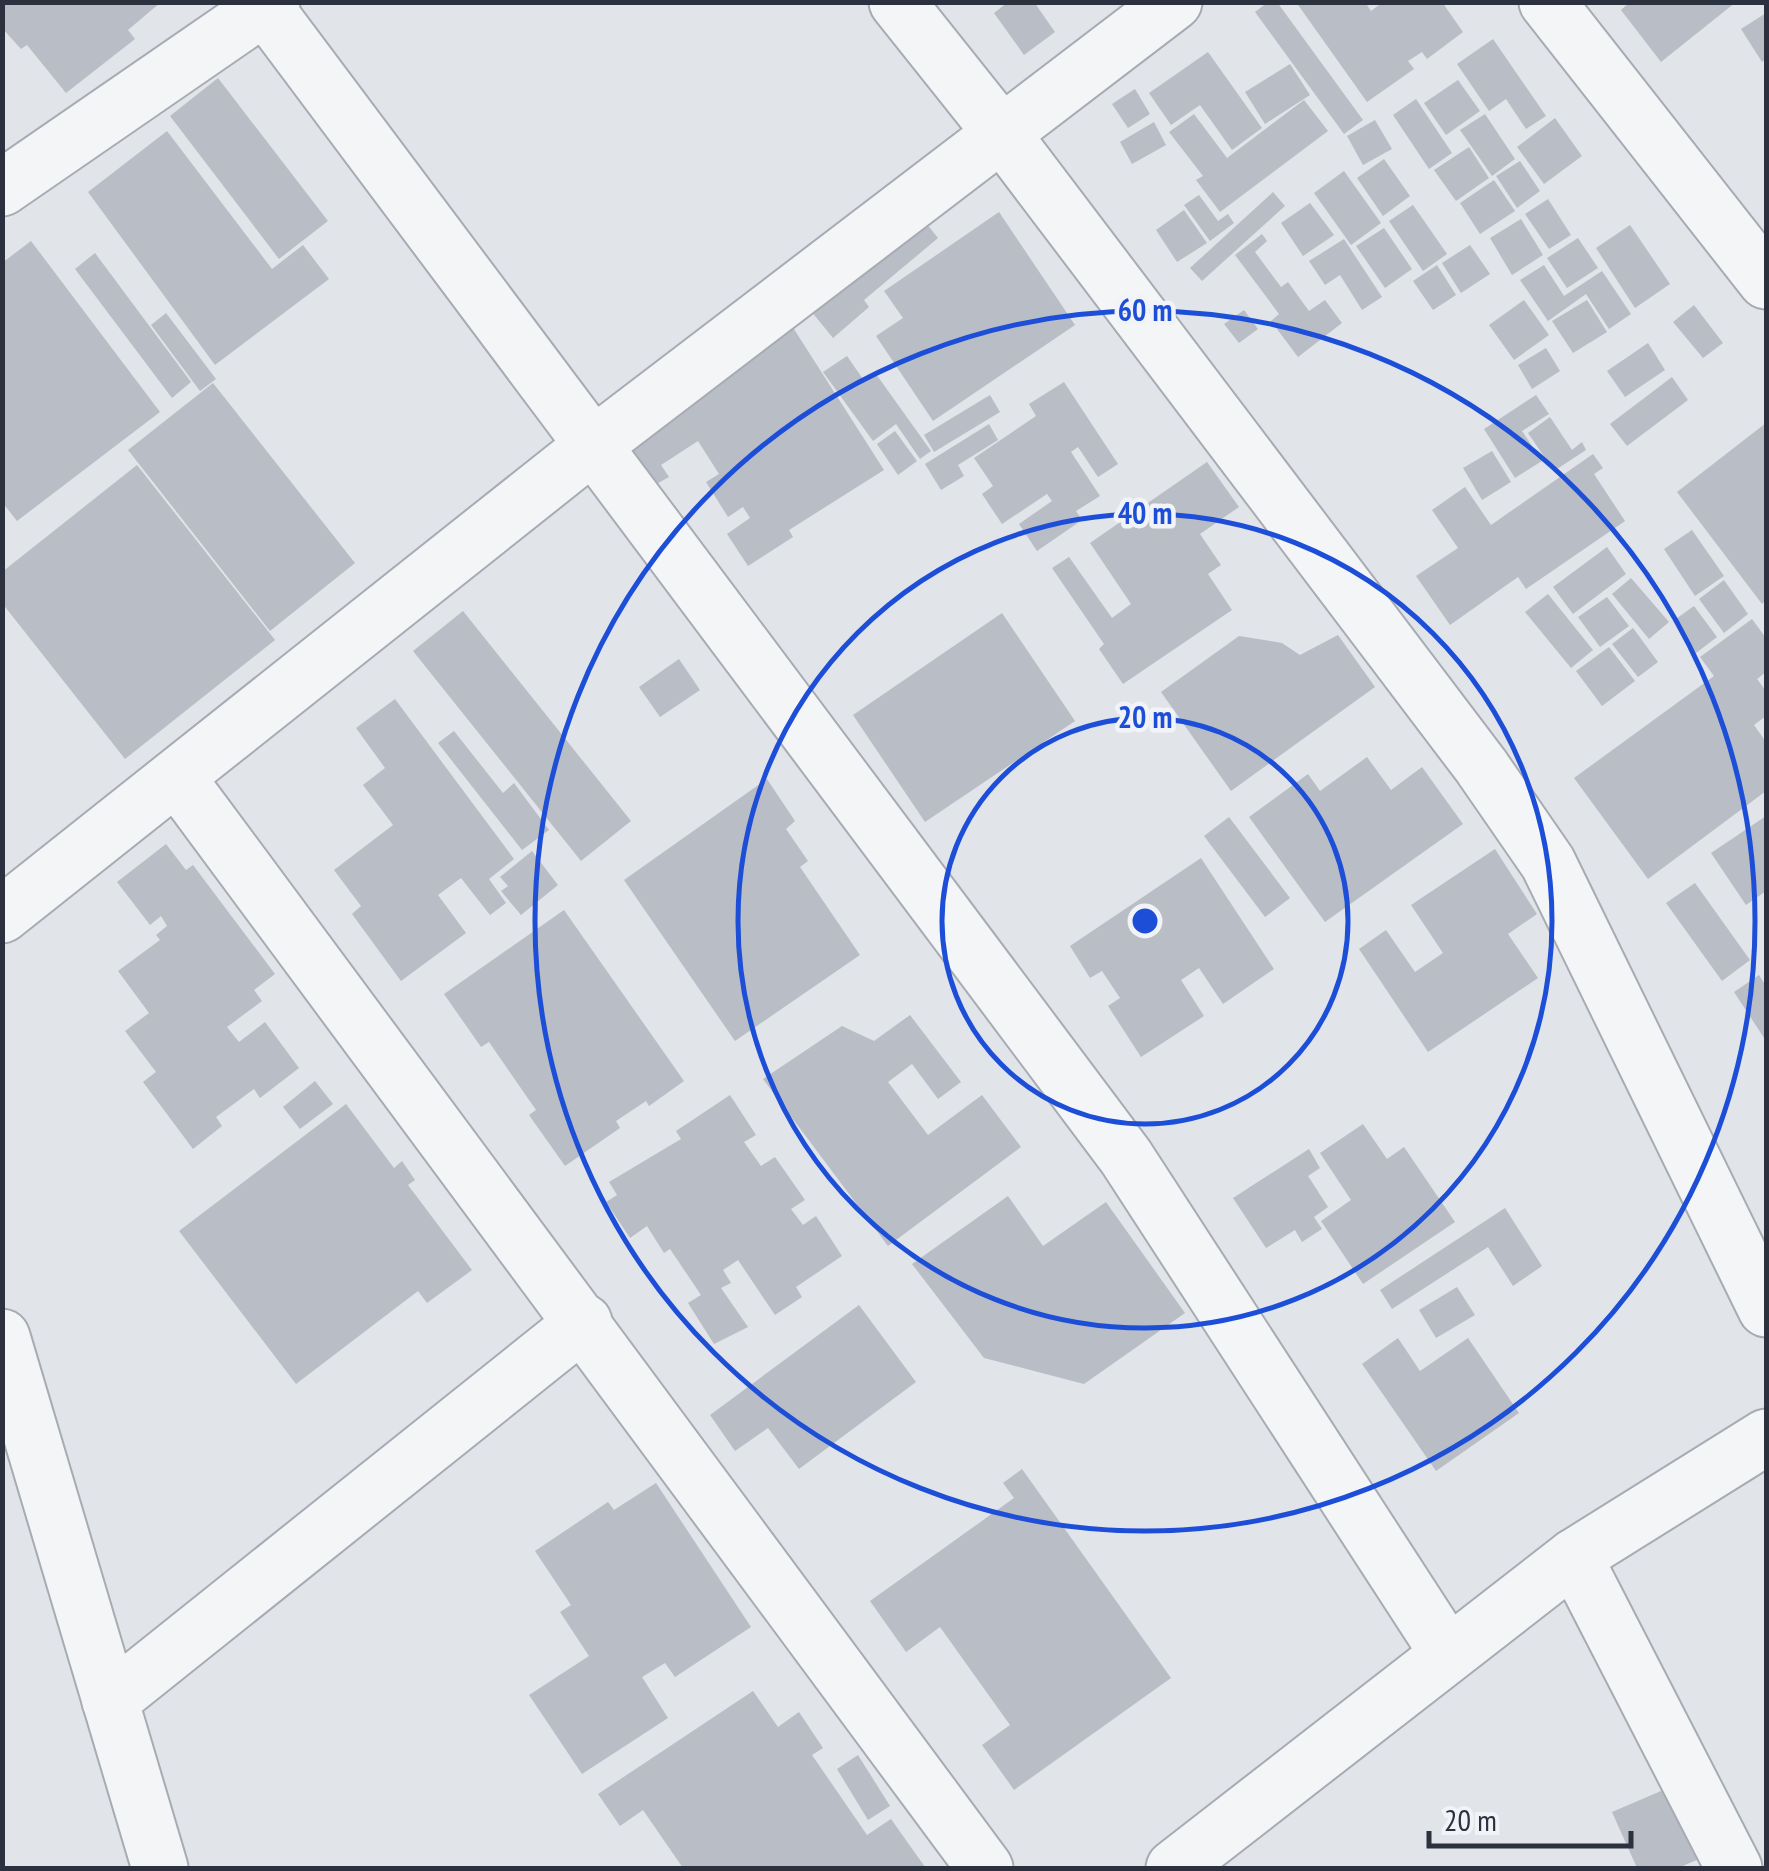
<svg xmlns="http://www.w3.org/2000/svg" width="1769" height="1871" viewBox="0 0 1769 1871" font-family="'PT Sans Narrow',sans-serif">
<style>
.building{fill:#b9bdc5}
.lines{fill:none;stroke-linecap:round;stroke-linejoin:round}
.minor-casing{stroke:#a7abb3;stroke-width:59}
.minor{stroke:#f4f5f7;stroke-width:55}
.ring{fill:none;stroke:#1d4ed8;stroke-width:5}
.centre{fill:#1d4ed8;stroke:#f1f3f6;stroke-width:5}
.ring-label{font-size:30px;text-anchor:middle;font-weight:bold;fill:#1d4ed8;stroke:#f1f3f6;stroke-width:9;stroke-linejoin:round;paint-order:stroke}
</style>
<rect width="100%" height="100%" fill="#e1e4e9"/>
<g class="building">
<polygon points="2,2 161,2 128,30 135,39 66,93 27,45 21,49 2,28"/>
<polygon points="1008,2 1034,2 1055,32 1024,55 994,13"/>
<polygon points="1268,2 1277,2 1363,120 1344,134 1255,12"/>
<polygon points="1296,2 1365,2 1371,11 1383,2 1442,2 1463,32 1427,59 1422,52 1408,61 1414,69 1367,102"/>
<polygon points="1630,2 1736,2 1661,62 1621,10"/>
<polygon points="1766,13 1766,59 1762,62 1741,29"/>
<polygon points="1493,39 1546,116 1526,129 1506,99 1489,111 1457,64"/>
<polygon points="1208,52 1262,128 1232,150 1200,105 1171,125 1149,93"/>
<polygon points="1290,64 1310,95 1265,124 1245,92"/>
<polygon points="218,78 328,221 279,259 170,116"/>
<polygon points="1458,80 1480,111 1446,135 1424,103"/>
<polygon points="1135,89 1150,114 1128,128 1112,104"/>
<polygon points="1416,99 1452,153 1429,169 1393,115"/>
<polygon points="1304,100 1328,131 1220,212 1196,180 1203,176 1169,132 1194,114 1227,158"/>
<polygon points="1485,114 1515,159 1492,176 1460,130"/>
<polygon points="1555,118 1582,156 1544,184 1517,147"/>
<polygon points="1375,120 1392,149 1363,165 1347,136"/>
<polygon points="1154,122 1166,145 1132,164 1120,142"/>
<polygon points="167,131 272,269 303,245 329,279 215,365 88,192"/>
<polygon points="1469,147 1489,178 1456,201 1434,170"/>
<polygon points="1384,159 1410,196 1383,216 1357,178"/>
<polygon points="1520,161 1540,191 1517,208 1496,176"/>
<polygon points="1344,171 1381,223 1351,245 1314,193"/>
<polygon points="1494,180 1515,211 1480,234 1460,203"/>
<polygon points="1273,192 1285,206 1202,281 1190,268"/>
<polygon points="1199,195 1218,221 1228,214 1234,223 1210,241 1184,205"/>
<polygon points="1548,199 1571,235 1549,249 1525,214"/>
<polygon points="1310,203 1334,235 1303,256 1281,223"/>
<polygon points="1413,205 1447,254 1423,271 1389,221"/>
<polygon points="1184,210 1207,243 1177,262 1156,230"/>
<polygon points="999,212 1075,325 933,421 876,336 903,318 884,291"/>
<polygon points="922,218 938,238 864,300 869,307 833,338 811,311"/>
<polygon points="1521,219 1543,255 1512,275 1490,238"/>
<polygon points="1630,225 1670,284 1635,308 1596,248"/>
<polygon points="1384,228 1412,269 1385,288 1356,246"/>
<polygon points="1262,234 1267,241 1255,252 1281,287 1288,282 1309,311 1325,300 1342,323 1298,357 1271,321 1279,314 1235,255"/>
<polygon points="1578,238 1598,268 1567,288 1547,258"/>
<polygon points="1344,239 1382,297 1362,310 1340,275 1325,285 1309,261"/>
<polygon points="31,241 160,412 17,521 2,502 2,263"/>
<polygon points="1470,245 1490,274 1461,293 1442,263"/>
<polygon points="95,253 191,382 172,398 75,269"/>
<polygon points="1437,265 1456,295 1433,310 1413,281"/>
<polygon points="1544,265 1564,296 1602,271 1631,314 1609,329 1586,294 1548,321 1520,280"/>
<polygon points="1524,300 1549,335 1514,360 1489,325"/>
<polygon points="1587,300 1607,332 1573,353 1552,321"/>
<polygon points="1694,305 1723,343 1703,358 1673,322"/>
<polygon points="1244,310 1258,329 1239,343 1224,324"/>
<polygon points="166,313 216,379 200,391 151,325"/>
<polygon points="792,326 884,470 789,530 793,537 748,566 727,534 750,518 743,507 728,517 706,482 719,474 698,441 661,465 669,477 653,486 621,436"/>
<polygon points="1648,343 1665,370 1625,397 1607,371"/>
<polygon points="1546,348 1560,371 1532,389 1518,365"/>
<polygon points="847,356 865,382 876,374 931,451 920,459 896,424 873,441 823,372"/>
<polygon points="1672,377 1688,400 1627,446 1610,424"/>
<polygon points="1064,382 1118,464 1098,477 1078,447 1071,452 1100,496 1076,511 1082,520 1037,551 1019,524 1052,501 1047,494 1002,524 982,494 993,486 974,458 1036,416 1029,404"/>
<polygon points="213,383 355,563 270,631 128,450"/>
<polygon points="990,395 1000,412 934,452 924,435"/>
<polygon points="1536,395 1549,414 1522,431 1542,461 1515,478 1484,429"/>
<polygon points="1550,417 1572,450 1582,442 1586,450 1554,471 1528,433"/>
<polygon points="1766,423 1766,600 1762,604 1677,492"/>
<polygon points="989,424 998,440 958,465 964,476 941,490 925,464"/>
<polygon points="895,431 917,461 898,475 877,444"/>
<polygon points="1492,451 1511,482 1482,500 1463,468"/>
<polygon points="1593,454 1603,468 1594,474 1625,521 1526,589 1518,577 1450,625 1416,576 1458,548 1432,510 1465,487 1491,525"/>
<polygon points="1207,462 1239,507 1200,534 1221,565 1208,574 1232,610 1123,684 1099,649 1104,644 1052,568 1069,557 1112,618 1131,604 1090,543"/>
<polygon points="137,465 275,640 125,759 2,603 2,572"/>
<polygon points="1692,530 1724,576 1695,596 1664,549"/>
<polygon points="1607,547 1626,574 1573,614 1553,587"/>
<polygon points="1631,578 1669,622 1649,639 1612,594"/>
<polygon points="1724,580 1748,614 1724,633 1699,599"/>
<polygon points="1548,594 1593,650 1571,668 1525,612"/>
<polygon points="1607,597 1629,626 1600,647 1578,617"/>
<polygon points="1694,606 1717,637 1696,653 1673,621"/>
<polygon points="463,611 631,821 581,861 413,651"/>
<polygon points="1002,613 1075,721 925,822 853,715"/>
<polygon points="1752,619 1766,638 1766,672 1757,679 1766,691 1766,716 1754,725 1766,742 1766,791 1648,879 1574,778 1714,676 1700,657"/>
<polygon points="1633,628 1658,662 1638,677 1612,644"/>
<polygon points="1338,635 1375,687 1231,791 1161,692 1239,636 1282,643 1300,655"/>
<polygon points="1609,647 1635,681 1602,706 1576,671"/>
<polygon points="679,659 700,690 660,717 639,687"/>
<polygon points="395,699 514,859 489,879 506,903 490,915 461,878 438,895 466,933 401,981 352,914 361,906 334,870 393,825 363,785 385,768 356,728"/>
<polygon points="454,731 503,793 514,783 549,830 522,850 438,743"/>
<polygon points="1367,757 1391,790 1422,767 1463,824 1325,922 1249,817 1308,774 1320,791"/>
<polygon points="767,779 795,821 786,829 808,861 800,867 860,955 735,1041 624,880"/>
<polygon points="1766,816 1766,891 1746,905 1711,853"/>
<polygon points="1229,817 1290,898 1265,917 1204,836"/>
<polygon points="166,844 186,870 193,865 275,974 254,990 262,1001 227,1027 239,1042 265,1022 299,1068 260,1098 254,1089 216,1117 222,1126 193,1149 143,1082 156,1072 125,1031 149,1013 118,971 160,940 156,935 167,926 161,916 150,925 117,882"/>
<polygon points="1495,849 1537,914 1508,934 1538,978 1428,1052 1359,949 1386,930 1415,972 1443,953 1411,905"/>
<polygon points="532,851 558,885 521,915 501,891 508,886 500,877"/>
<polygon points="1201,858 1274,969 1223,1004 1199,968 1181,980 1204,1016 1141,1057 1108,1006 1120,998 1102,971 1090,978 1070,946"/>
<polygon points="1695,883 1750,960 1722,981 1666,903"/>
<polygon points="564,910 684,1081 649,1106 646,1101 616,1121 620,1128 565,1166 529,1115 536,1110 489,1042 481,1047 444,994"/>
<polygon points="1759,975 1766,986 1766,1041 1734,992"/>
<polygon points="910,1015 961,1082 938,1099 912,1064 888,1082 928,1135 982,1095 1021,1147 888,1246 763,1079 842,1026 874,1041"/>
<polygon points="315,1081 333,1104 300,1129 283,1107"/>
<polygon points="730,1095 756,1135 744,1142 761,1166 775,1157 805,1200 791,1209 803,1225 816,1216 842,1256 796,1287 802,1297 775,1315 738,1260 723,1270 731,1283 721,1288 748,1327 714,1344 688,1303 701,1295 670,1249 664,1253 647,1226 630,1238 606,1202 617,1195 609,1182 681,1139 676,1131"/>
<polygon points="346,1104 394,1168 402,1161 415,1180 408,1185 472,1270 427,1303 418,1291 296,1384 179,1231"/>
<polygon points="1363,1124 1387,1159 1404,1147 1455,1222 1363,1284 1321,1221 1351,1200 1320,1153"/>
<polygon points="1309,1149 1320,1168 1308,1176 1328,1207 1314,1217 1322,1229 1302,1242 1295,1230 1266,1248 1233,1198"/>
<polygon points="1008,1196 1043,1246 1106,1202 1185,1313 1084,1384 984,1358 912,1264"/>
<polygon points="1505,1208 1542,1266 1513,1286 1488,1247 1392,1309 1380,1290"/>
<polygon points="1457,1287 1475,1315 1436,1338 1419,1310"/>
<polygon points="859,1305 916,1382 799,1469 768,1428 735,1451 710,1415"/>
<polygon points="1398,1338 1420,1371 1468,1338 1519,1413 1436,1471 1362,1364"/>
<polygon points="1022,1469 1171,1678 1014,1790 982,1745 1010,1725 940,1627 906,1652 870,1601 1014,1498 1003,1483"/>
<polygon points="656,1483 751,1627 675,1677 665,1663 642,1677 668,1718 582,1774 529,1695 589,1656 560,1612 571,1605 535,1551 608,1502 614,1510"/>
<polygon points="753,1691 778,1727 799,1712 823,1748 812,1755 867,1835 891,1819 925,1867 683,1868 643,1810 620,1826 598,1794"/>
<polygon points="858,1755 890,1806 868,1820 837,1769"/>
<polygon points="1668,1788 1699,1859 1678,1868 1637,1868 1612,1812"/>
</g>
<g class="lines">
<g class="minor-casing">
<g id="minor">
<polyline points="261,2 1126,1157 1447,1652"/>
<polyline points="897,2 1003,135 1481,766 1548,863 1766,1309"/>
<polyline points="1547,2 1766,281"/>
<polyline points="2,188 272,2"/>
<polyline points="178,779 985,1868"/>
<polyline points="2,915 595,444 1174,2"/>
<polyline points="2,1337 160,1868"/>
<polyline points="1574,1557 1734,1868"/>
<polyline points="110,1701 584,1322"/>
<polyline points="1174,1868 1574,1557 1766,1437"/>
</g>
</g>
<use href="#minor" class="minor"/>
</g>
<g class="ring">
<circle cx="1145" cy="921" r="203"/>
<circle cx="1145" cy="921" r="407"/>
<circle cx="1145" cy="921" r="610"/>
</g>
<circle cx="1145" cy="921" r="15" class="centre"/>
<g class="ring-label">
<text x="1145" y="321">60 m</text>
<text x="1145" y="524">40 m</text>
<text x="1145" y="728">20 m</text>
</g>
<rect width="1769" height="1871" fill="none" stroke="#2b313f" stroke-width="10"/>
<path d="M1429 1831v15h202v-15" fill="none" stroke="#2b313f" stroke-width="5"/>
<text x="1444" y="1831" font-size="30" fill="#2b313f" stroke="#f1f3f6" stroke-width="8" paint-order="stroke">20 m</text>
</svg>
